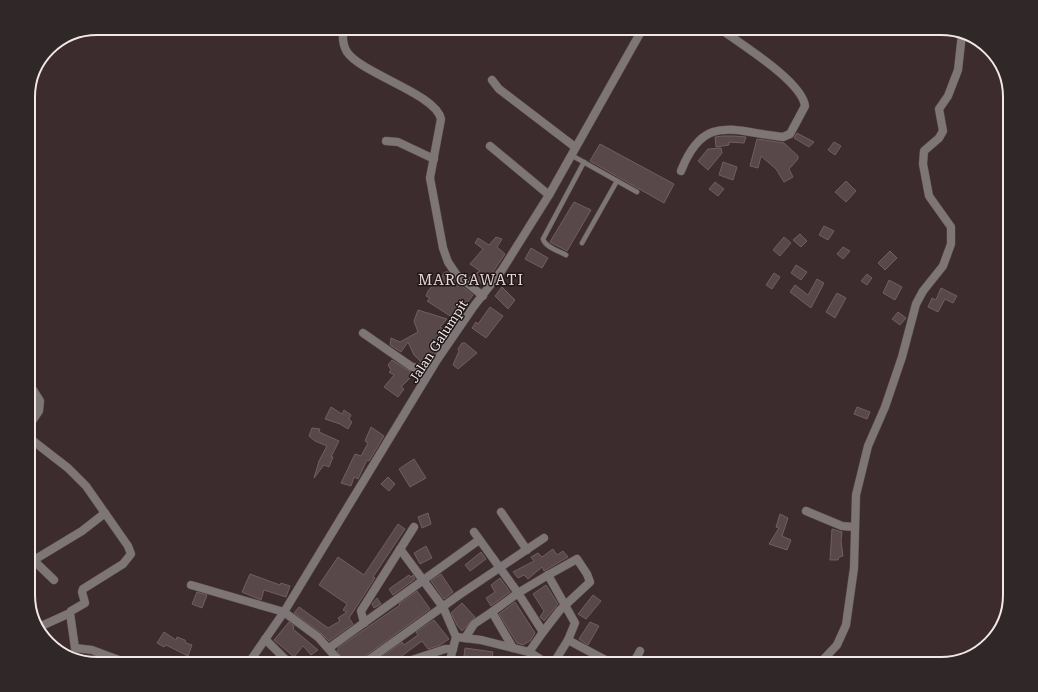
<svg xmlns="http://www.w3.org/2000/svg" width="1038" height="692" viewBox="0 0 1038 692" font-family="'Roboto Serif',serif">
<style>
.building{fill:#594849;stroke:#715e60}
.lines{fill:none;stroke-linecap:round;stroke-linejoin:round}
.lane-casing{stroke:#594a4b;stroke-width:5.5}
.street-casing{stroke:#594a4b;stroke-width:9}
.lane{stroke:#7e7676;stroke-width:4.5}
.street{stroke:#7e7676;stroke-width:8}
.labels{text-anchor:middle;stroke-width:3;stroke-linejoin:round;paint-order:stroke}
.street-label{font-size:13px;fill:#f2e8e8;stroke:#1e1617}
.quarter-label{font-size:15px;letter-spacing:1px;fill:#e9d4d5;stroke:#1e1617}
.rim{fill:none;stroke:#f2e8e8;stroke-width:2}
</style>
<rect width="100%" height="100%" fill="#3c2c2d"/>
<g class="building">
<polygon points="797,133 814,142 809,147 794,138"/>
<polygon points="723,136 734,136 746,137 744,143 729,142 729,145 716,147 715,137"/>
<polygon points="757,139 784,143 798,156 798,159 789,169 793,177 784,182 776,169 761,156 758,168 750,166"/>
<polygon points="834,142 841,146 835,155 828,150"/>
<polygon points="600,144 674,184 664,203 590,161"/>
<polygon points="721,148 722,153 708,170 698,161 708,149"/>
<polygon points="723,162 737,167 733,180 719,175"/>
<polygon points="846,181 856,191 846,202 835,192"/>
<polygon points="715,182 724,189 718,196 709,189"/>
<polygon points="574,202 591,210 567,251 550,242"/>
<polygon points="824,226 834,231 828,240 819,235"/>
<polygon points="800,234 807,241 801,247 793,240"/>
<polygon points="496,237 502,239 497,247 505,254 487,281 485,279 479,286 469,278 480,271 470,264 483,249 475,243 478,238 489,245"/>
<polygon points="784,237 791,243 780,256 773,250"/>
<polygon points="843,247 850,251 843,259 837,254"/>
<polygon points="531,248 548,258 542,268 525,259"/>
<polygon points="890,251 897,258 885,270 878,263"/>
<polygon points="796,265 807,272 801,280 791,273"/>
<polygon points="445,272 448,272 452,278 473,295 455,319 427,301 430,298 426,296 428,291 434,284 436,285"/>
<polygon points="774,273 780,277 772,289 766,285"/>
<polygon points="867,274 872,278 867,285 861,281"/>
<polygon points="817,279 824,283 811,308 790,292 795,285 808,295"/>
<polygon points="889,280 902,287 895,300 883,293"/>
<polygon points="502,287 515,300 508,309 495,296"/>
<polygon points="941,288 957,296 953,303 945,299 938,312 928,307 932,298 936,300"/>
<polygon points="837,293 846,298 835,318 826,312"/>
<polygon points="490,307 503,316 486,338 472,328 476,322 478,324"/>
<polygon points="418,310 447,319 440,327 449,333 429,363 422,363 414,355 408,342 401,352 390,345 391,338 400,342 418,332 414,321"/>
<polygon points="898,312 906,318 900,325 892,319"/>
<polygon points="462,343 465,343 477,353 458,369 453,365 459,351 458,349"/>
<polygon points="392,360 414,374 401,387 404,389 398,397 384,387 394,375 389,372 391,370 388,365"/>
<polygon points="331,407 342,414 344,410 351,415 349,419 352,422 348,429 340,424 325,419"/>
<polygon points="857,407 870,412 867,419 854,414"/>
<polygon points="371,427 384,436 369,461 367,460 358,479 354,477 351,486 341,483 355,454 361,456 368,443 365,441"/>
<polygon points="312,428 320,429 319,432 339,441 331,457 333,457 329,467 324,465 314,478 319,461 327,446 315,441 309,436"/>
<polygon points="414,459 426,478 410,487 399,469"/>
<polygon points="388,477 395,484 389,491 381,484"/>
<polygon points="428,513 431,524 422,528 418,517"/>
<polygon points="780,514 788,518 782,536 791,540 787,550 769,544 779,528 776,527"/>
<polygon points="398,524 405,529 373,577 375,578 349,618 353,624 329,641 321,633 294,613 299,607 328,628 340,621 338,618 347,612 343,610 347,604 319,585 338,557 364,575"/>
<polygon points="832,529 842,532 841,541 843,556 839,557 838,560 830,560"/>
<polygon points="426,546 432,558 420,564 414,553"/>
<polygon points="553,549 557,555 563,551 568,557 544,571 542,567 528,579 524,575 518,578 513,572 534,561 531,557 538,553 542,557"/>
<polygon points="481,552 486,559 470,571 465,565"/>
<polygon points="250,574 280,585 281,583 290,586 286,597 264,590 261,600 242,592"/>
<polygon points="441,574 453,592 444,599 431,581"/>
<polygon points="409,575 411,577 413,575 415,579 393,595 389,589"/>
<polygon points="500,578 510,592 491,606 486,598 495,592 491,585"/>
<polygon points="546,585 558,604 544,621 540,617 544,611 533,594"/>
<polygon points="417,591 430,609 360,660 358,664 347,664 337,651 339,647 400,605 399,604"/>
<polygon points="197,592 207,595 202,608 192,604"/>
<polygon points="593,595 601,601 586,619 578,614"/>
<polygon points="377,598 381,604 374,608 372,604"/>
<polygon points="515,602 535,633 530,641 523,645 517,643 499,614"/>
<polygon points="462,603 475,617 462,631 457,625 451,613"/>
<polygon points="434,620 449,639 440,645 428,649 422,641 391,664 372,664 402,642 404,645 418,635 416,632"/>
<polygon points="289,622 294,626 293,629 318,650 311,655 303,646 294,657 274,640"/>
<polygon points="590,622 599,626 588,645 579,639"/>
<polygon points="164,632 176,640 177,637 185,640 186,643 192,645 188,656 166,645 164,647 157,643"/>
<polygon points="465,648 493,652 492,659 464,656"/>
<polygon points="276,658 282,664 261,664"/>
</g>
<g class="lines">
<g class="lane-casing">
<g id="lane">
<polyline points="571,155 637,192"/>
<polyline points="582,243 617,181"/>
<path d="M 566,255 C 559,251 545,247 543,239 L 584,162"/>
</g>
</g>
<g class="street-casing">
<g id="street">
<path d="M 344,28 C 342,36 343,45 347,52 C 362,74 436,94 441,119 L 430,178 L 443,248 L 448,262 L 456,274 L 483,296"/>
<polyline points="492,80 499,89 575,147"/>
<polyline points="386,141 398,142 434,159"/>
<polyline points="490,146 549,195"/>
<path d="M 681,171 C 704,112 733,132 783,137 L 790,134 L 805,106 C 802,81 739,43 719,28"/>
<polyline points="363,333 412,367 431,369"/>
<polyline points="28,382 40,401 39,411 28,427"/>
<polyline points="28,437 68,468 86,486 128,546 131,554 123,564 83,589 82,592 85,603 71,611 70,613 75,648 92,650 124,662"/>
<polyline points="806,511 842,526 854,527"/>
<polyline points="501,512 527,550"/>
<polyline points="474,532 518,593 548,575 575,623 568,640"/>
<polyline points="400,549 443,607 456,637 449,664"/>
<polyline points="28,555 54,580"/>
<polyline points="34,560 82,531 105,513"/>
<polyline points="191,585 284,612 318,637 342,664"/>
<polyline points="364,623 361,611 414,527"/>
<polyline points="37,628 70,613"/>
<polyline points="456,637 481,640 529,652 548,664"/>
<polyline points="465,638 474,624 492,612"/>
<polyline points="265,639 290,664"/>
<polyline points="329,648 479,540"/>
<polyline points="513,648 492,612 518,593 543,632 560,610 590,582 587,574 577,559 548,575"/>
<polyline points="529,652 543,632"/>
<polyline points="248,664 284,612 437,360 474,306 502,270 549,195 643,28"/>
<polyline points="363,664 459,595 544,538"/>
<polyline points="406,664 409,661 445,649 453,649"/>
<polyline points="553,664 568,640 613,664"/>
<polyline points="633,664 640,651"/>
<polyline points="819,664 837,645 846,625 854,568 856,495 868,446 885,407 902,357 916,304 923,291 943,266 951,244 951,227 929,196 923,164 924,151 939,138 943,131 939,109 948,96 958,70 962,34"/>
</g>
</g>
<use href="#lane" class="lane"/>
<use href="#street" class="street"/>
</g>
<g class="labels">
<g class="street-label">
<text transform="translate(438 341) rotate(-57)" y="5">Jalan Galumpit</text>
</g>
<g class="quarter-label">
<text x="471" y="285">MARGAWATI</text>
</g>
</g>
<path d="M0 0H1038V692H0ZM97 35H941A62 62 0 0 1 1003 97V595A62 62 0 0 1 941 657H97A62 62 0 0 1 35 595V97A62 62 0 0 1 97 35Z" fill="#2f2728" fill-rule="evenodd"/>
<path class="rim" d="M97 35H941A62 62 0 0 1 1003 97V595A62 62 0 0 1 941 657H97A62 62 0 0 1 35 595V97A62 62 0 0 1 97 35Z"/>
</svg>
